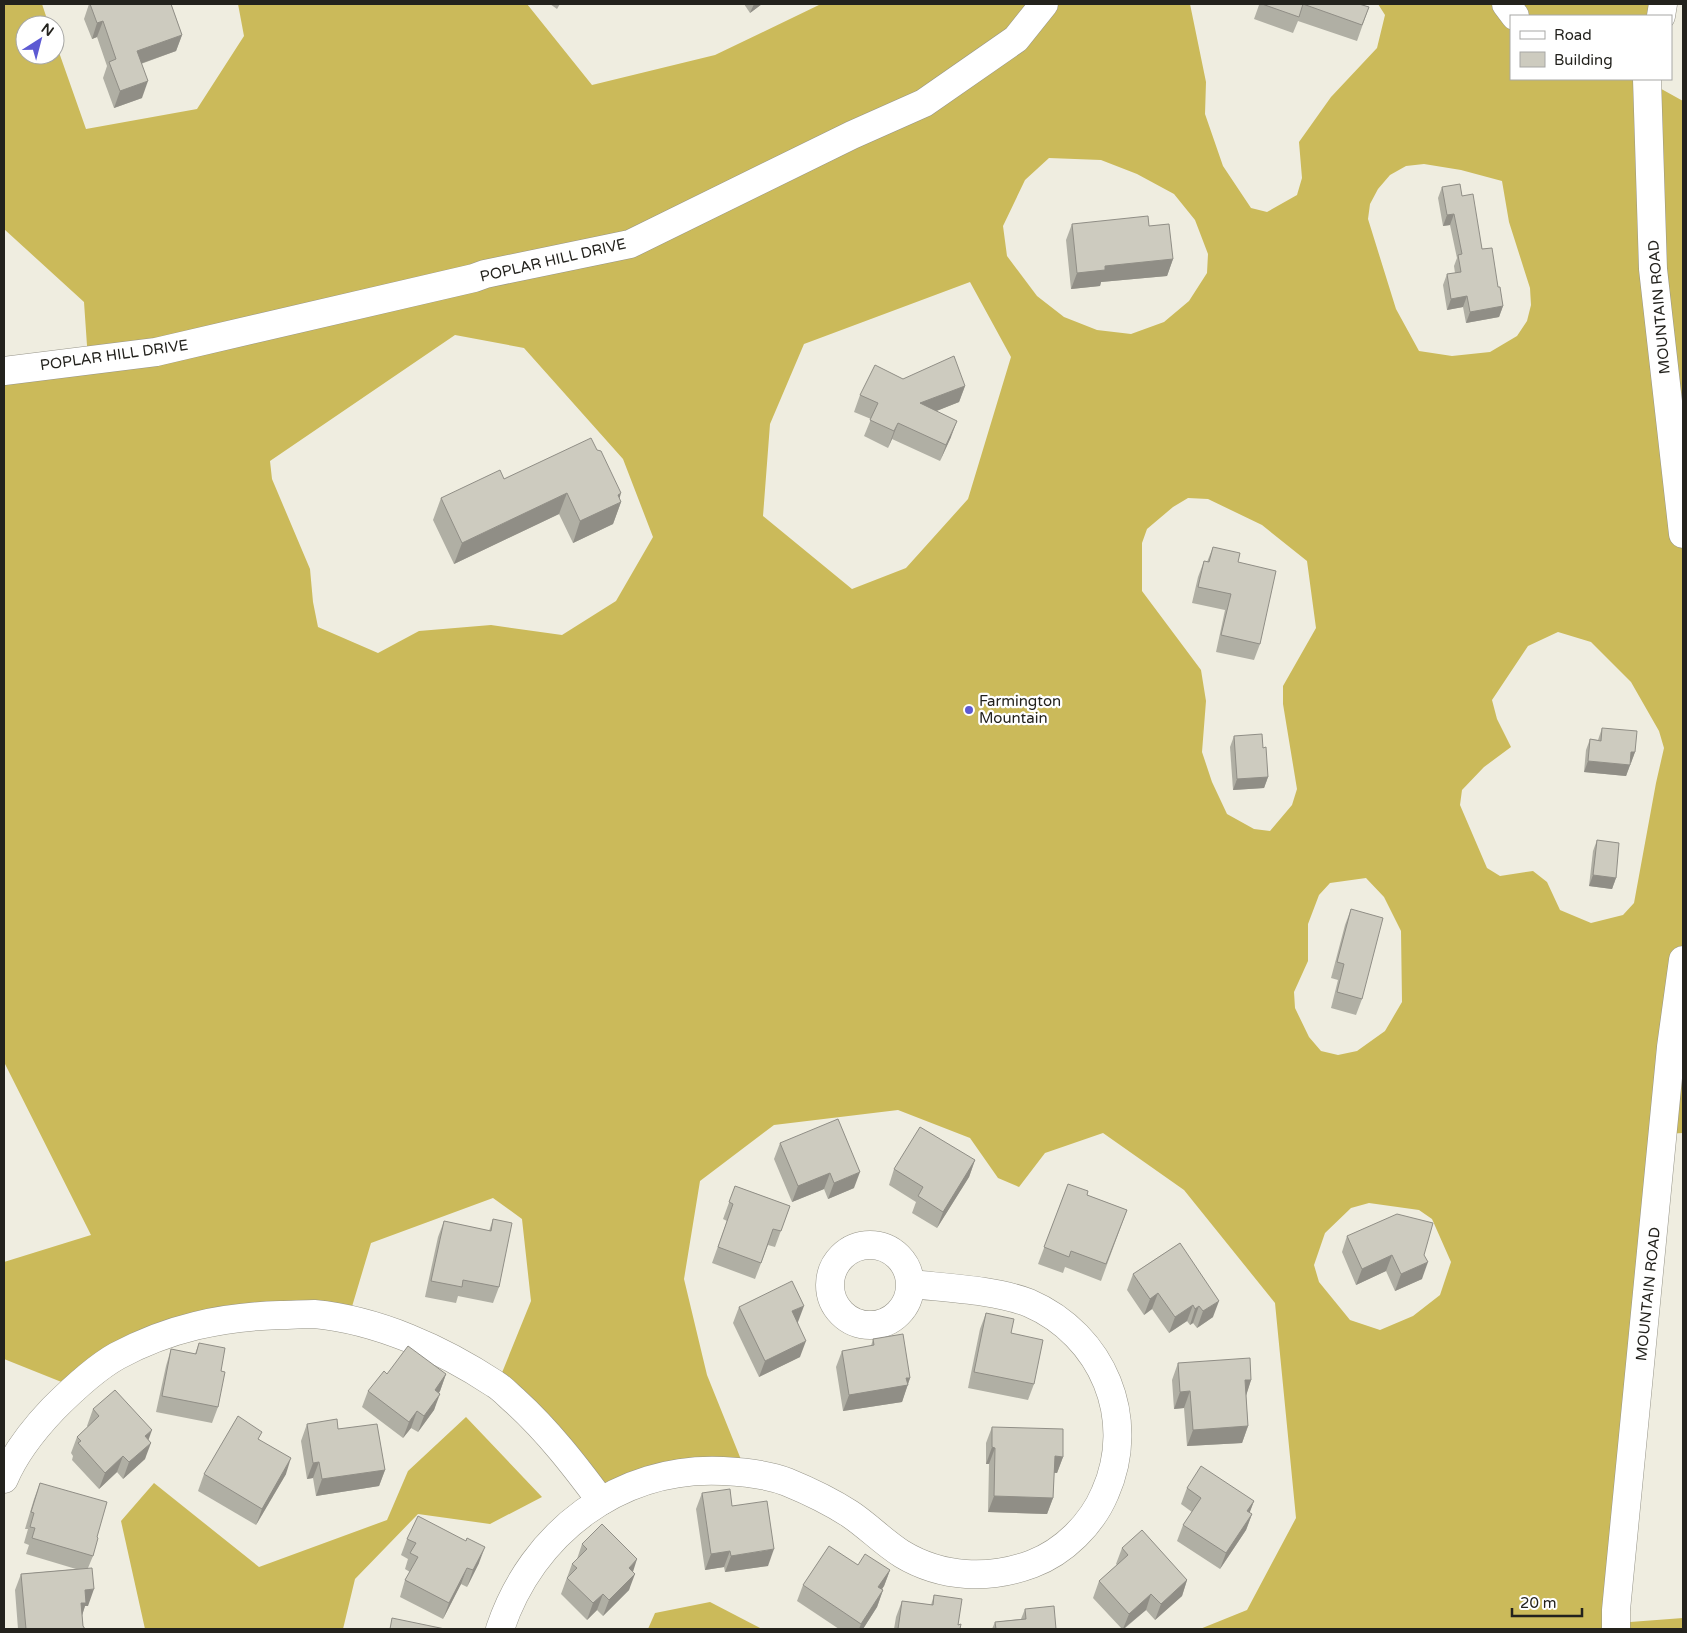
<svg xmlns="http://www.w3.org/2000/svg" width="1687" height="1633" viewBox="0 0 1687 1633" font-family="'Varela Round',sans-serif">
<style>
.forest{fill:#cbba5a;fill-rule:evenodd}
.lines{fill:none;stroke-linecap:round;stroke-linejoin:round}
.minor-casing{stroke:#979589;stroke-width:29}
.minor{stroke:#fff;stroke-width:28}
.wall{fill:#b0afa4}
.shaded-wall{fill:#908e86}
.building{fill:#cdcbbf;stroke:#908e86}
.poi-dot{fill:#5d5ad3;stroke:#fff;stroke-width:2}
.labels{text-anchor:middle;stroke-width:4.5;stroke-linejoin:round;paint-order:stroke}
.street-label{font-size:15px;fill:#23221d;stroke:#fff}
.poi-label{font-size:15px;fill:#23221d;stroke:#fff;text-anchor:start}
</style>
<rect width="100%" height="100%" fill="#efede0"/>
<g class="forest">
<path d="M 4,4 L 42,4 L 49,25 L 25,25 L 25,55 L 55,55 L 55,41 L 86,129 L 197,109 L 244,36 L 238,4 L 527,4 L 592,85 L 715,55 L 821,4 L 1190,4 L 1206,82 L 1205,114 L 1223,166 L 1251,208 L 1267,212 L 1297,195 L 1302,178 L 1299,142 L 1331,97 L 1377,48 L 1385,15 L 1378,4 L 1663,4 L 1661,16 L 1511,16 L 1511,79 L 1647,79 L 1647,81 L 1683,101 L 1683,1133 L 1663,1134 L 1617,1623 L 1683,1618 L 1683,1629 L 1200,1629 L 1247,1610 L 1296,1518 L 1275,1303 L 1184,1190 L 1103,1133 L 1045,1153 L 1019,1187 L 998,1178 L 970,1138 L 898,1110 L 774,1125 L 700,1181 L 684,1279 L 707,1375 L 746,1472 L 601,1501 L 497,1385 L 531,1301 L 522,1219 L 493,1198 L 371,1243 L 348,1320 L 211,1321 L 74,1387 L 4,1359 L 4,1262 L 91,1235 L 5,1064 L 4,371 L 88,360 L 84,302 L 4,229 ZM 1049,158 L 1101,160 L 1137,174 L 1174,194 L 1195,220 L 1208,254 L 1207,273 L 1189,301 L 1164,322 L 1131,334 L 1097,330 L 1064,317 L 1037,296 L 1007,256 L 1003,226 L 1025,180 ZM 1424,164 L 1461,170 L 1502,181 L 1509,222 L 1530,288 L 1531,305 L 1527,321 L 1517,336 L 1490,352 L 1452,356 L 1419,351 L 1396,309 L 1368,219 L 1370,204 L 1378,189 L 1390,175 L 1406,166 ZM 970,282 L 1011,357 L 968,499 L 906,568 L 852,589 L 763,516 L 770,424 L 804,344 ZM 455,335 L 524,348 L 623,459 L 653,537 L 616,601 L 562,635 L 491,625 L 419,631 L 378,653 L 318,627 L 313,602 L 310,569 L 272,479 L 270,461 ZM 1188,498 L 1208,499 L 1262,525 L 1307,561 L 1316,628 L 1283,686 L 1283,704 L 1297,789 L 1292,805 L 1270,831 L 1254,829 L 1227,814 L 1212,782 L 1202,752 L 1206,701 L 1201,670 L 1142,591 L 1142,543 L 1147,529 L 1173,507 ZM 1558,632 L 1591,642 L 1631,682 L 1659,731 L 1664,748 L 1656,783 L 1634,903 L 1623,915 L 1591,923 L 1560,910 L 1547,882 L 1533,871 L 1500,876 L 1487,868 L 1460,805 L 1462,790 L 1484,767 L 1511,747 L 1497,719 L 1492,700 L 1528,646 ZM 1366,878 L 1384,897 L 1401,931 L 1402,1002 L 1385,1031 L 1357,1051 L 1338,1055 L 1321,1051 L 1309,1037 L 1295,1008 L 1294,992 L 1308,961 L 1308,924 L 1319,895 L 1330,883 ZM 1369,1203 L 1419,1210 L 1432,1219 L 1451,1262 L 1440,1295 L 1413,1316 L 1380,1330 L 1350,1320 L 1319,1282 L 1314,1265 L 1325,1233 L 1351,1208 Z"/>
<polygon points="466,1417 542,1497 490,1524 418,1514 355,1579 343,1629 145,1629 121,1521 154,1483 259,1567 387,1520 408,1471"/>
<polygon points="710,1602 762,1629 648,1629 655,1613"/>
</g>
<g class="lines">
<g class="minor-casing">
<g id="minor">
<polyline points="1506,4 1515,16"/>
<polyline points="1661,16 1663,4"/>
<polyline points="1647,79 1653,269 1683,534"/>
<polyline points="4,371 156,352 474,278 485,274 630,244 852,135 924,103 1016,39 1044,4"/>
<circle cx="870" cy="1285" r="40"/>
<path d="M 4,1479 C 15,1453 34,1429 53,1409 C 72,1390 94,1369 117,1356 C 169,1328 221,1317 280,1315 C 291,1315 303,1314 314,1314 C 378,1320 442,1349 495,1384 C 503,1389 509,1396 515,1401 C 548,1431 575,1466 601,1501"/>
<path d="M 500,1629 C 532,1533 619,1466 723,1471 C 744,1472 767,1474 787,1482 C 809,1491 830,1501 850,1514 C 868,1526 883,1542 902,1554 C 942,1578 989,1580 1032,1564 C 1064,1552 1092,1524 1105,1493 C 1138,1419 1103,1335 1029,1303 C 996,1290 947,1288 911,1284"/>
<polyline points="1616,1629 1616,1610 1671,1047 1683,960"/>
</g>
</g>
<use href="#minor" class="minor"/>
</g>
<g class="wall">
<polygon points="89,4 171,4 182,35 176,51 141,64 142,98 114,108 103,78 107,66 97,37 92,39 84,19"/>
<polygon points="550,4 560,4 557,9"/>
<polygon points="744,4 762,4 750,13"/>
<polygon points="1257,4 1359,4 1369,7 1357,41 1298,21 1293,33 1254,19 1259,5"/>
<polygon points="1442,187 1462,196 1482,249 1498,287 1503,306 1499,317 1466,323 1463,307 1447,310 1443,285 1447,274 1455,273 1454,266 1457,258 1450,225 1443,226 1438,198"/>
<polygon points="1072,224 1149,226 1173,259 1167,276 1101,282 1100,286 1071,289 1066,240"/>
<polygon points="903,379 965,386 959,402 936,411 951,437 940,461 892,439 888,448 864,436 871,419 854,412 860,395"/>
<polygon points="504,479 619,498 621,502 613,524 573,543 559,514 454,564 433,520 441,498"/>
<polygon points="1213,547 1260,644 1254,660 1216,652 1225,610 1192,603 1198,577 1204,561 1207,562"/>
<polygon points="1602,728 1635,752 1626,776 1584,772 1586,750 1590,739 1598,740"/>
<polygon points="1234,736 1263,748 1268,777 1264,788 1233,790 1230,747"/>
<polygon points="1597,840 1616,878 1612,889 1589,886 1593,851"/>
<polygon points="1351,909 1362,999 1356,1015 1331,1008 1338,980 1331,978 1345,925"/>
<polygon points="780,1143 854,1188 828,1199 824,1189 792,1202 774,1159"/>
<polygon points="975,1160 969,1177 937,1228 912,1213 916,1202 889,1185 894,1169"/>
<polygon points="1068,1184 1087,1195 1127,1210 1101,1281 1065,1267 1063,1273 1038,1264"/>
<polygon points="735,1186 790,1206 775,1247 768,1245 755,1279 712,1263 727,1221 723,1219"/>
<polygon points="493,1219 499,1287 493,1303 458,1296 456,1303 425,1297 438,1237 444,1221 489,1231"/>
<polygon points="1347,1236 1424,1255 1422,1279 1395,1291 1386,1271 1356,1285 1342,1252"/>
<polygon points="1180,1243 1213,1317 1197,1328 1193,1323 1190,1325 1187,1321 1169,1333 1152,1309 1144,1315 1127,1290 1133,1274"/>
<polygon points="739,1307 798,1322 800,1357 759,1377 733,1323"/>
<polygon points="986,1313 1011,1333 1034,1384 1028,1400 968,1388 980,1329"/>
<polygon points="873,1339 910,1378 902,1402 843,1411 836,1367 842,1351 871,1346"/>
<polygon points="199,1343 221,1371 218,1407 212,1423 156,1412 166,1366 171,1349 195,1354"/>
<polygon points="1178,1363 1251,1380 1246,1395 1248,1426 1242,1443 1187,1446 1184,1408 1174,1409 1172,1380"/>
<polygon points="387,1374 446,1374 440,1391 439,1393 434,1410 418,1432 411,1428 403,1438 362,1407 368,1391"/>
<polygon points="93,1409 148,1440 145,1459 123,1479 117,1472 99,1489 72,1460 73,1456 71,1453 77,1437 88,1427 87,1426"/>
<polygon points="307,1424 385,1470 379,1486 316,1496 313,1478 307,1479 301,1441"/>
<polygon points="992,1427 1063,1457 1057,1473 1054,1473 1053,1498 1047,1514 988,1512 989,1464 986,1464 986,1443"/>
<polygon points="259,1439 286,1474 256,1525 198,1491 204,1474"/>
<polygon points="40,1483 97,1537 93,1556 88,1568 88,1606 85,1606 82,1615 83,1626 85,1629 18,1629 15,1590 21,1574 76,1569 26,1554 29,1545 24,1543 28,1529 25,1529 34,1499"/>
<polygon points="1187,1488 1254,1501 1249,1513 1252,1514 1246,1530 1220,1569 1177,1541 1183,1525 1192,1512 1181,1504"/>
<polygon points="702,1493 732,1506 768,1566 725,1572 724,1567 705,1570 696,1509"/>
<polygon points="407,1539 479,1563 467,1587 461,1584 443,1619 400,1597 405,1580 410,1572 405,1569 408,1559 401,1555"/>
<polygon points="582,1544 633,1572 629,1590 603,1616 597,1610 587,1620 561,1594 572,1564 577,1559"/>
<polygon points="1122,1548 1187,1580 1182,1596 1155,1620 1146,1610 1124,1629 1122,1629 1093,1598 1099,1581 1117,1565 1116,1564"/>
<polygon points="858,1565 890,1570 884,1586 882,1589 883,1590 877,1607 863,1629 839,1629 797,1601 803,1585"/>
<polygon points="934,1595 958,1625 960,1629 894,1629 896,1617 902,1601 931,1605"/>
<polygon points="1025,1609 1056,1629 992,1629 995,1622 1021,1619"/>
</g>
<g class="shaded-wall">
<polygon points="754,4 762,4 750,13"/>
<polygon points="103,21 97,37 92,39 97,23"/>
<polygon points="182,35 176,51 131,67 137,51"/>
<polygon points="148,81 142,98 114,108 120,91"/>
<polygon points="1454,214 1450,225 1443,226 1447,215"/>
<polygon points="1173,259 1167,276 1101,282 1100,286 1071,289 1077,273 1105,266"/>
<polygon points="1467,296 1463,307 1447,310 1451,299"/>
<polygon points="1503,306 1499,317 1466,323 1470,312"/>
<polygon points="965,386 959,402 914,420 920,403"/>
<polygon points="957,421 951,437 940,461 946,445"/>
<polygon points="898,423 892,439 888,448 894,431"/>
<polygon points="567,493 559,514 454,564 462,543"/>
<polygon points="621,493 618,504 621,502 613,524 573,543 580,521"/>
<polygon points="1631,752 1635,752 1631,763 1627,763"/>
<polygon points="1588,761 1630,765 1626,776 1584,772"/>
<polygon points="1268,777 1264,788 1233,790 1237,779"/>
<polygon points="1593,875 1616,878 1612,889 1589,886"/>
<polygon points="975,1160 969,1177 937,1228 943,1212"/>
<polygon points="860,1172 854,1188 828,1199 834,1183"/>
<polygon points="830,1173 824,1189 792,1202 798,1186"/>
<polygon points="1392,1255 1386,1271 1356,1285 1362,1269"/>
<polygon points="1428,1262 1422,1279 1395,1291 1401,1274"/>
<polygon points="1158,1293 1152,1309 1144,1315 1150,1299"/>
<polygon points="1219,1301 1213,1317 1197,1328 1203,1311"/>
<polygon points="1193,1305 1187,1321 1169,1333 1175,1317"/>
<polygon points="804,1306 798,1322 786,1328 792,1311"/>
<polygon points="1199,1306 1193,1323 1190,1325 1195,1309"/>
<polygon points="806,1341 800,1357 759,1377 765,1361"/>
<polygon points="446,1374 440,1391 429,1406 435,1390"/>
<polygon points="906,1378 910,1378 902,1402 843,1411 849,1395"/>
<polygon points="1245,1380 1251,1380 1246,1396"/>
<polygon points="1190,1391 1184,1408 1174,1409 1180,1392"/>
<polygon points="440,1394 434,1410 418,1432 424,1416"/>
<polygon points="417,1411 411,1428 403,1438 409,1422"/>
<polygon points="1248,1426 1242,1443 1187,1446 1193,1430"/>
<polygon points="152,1430 146,1447 145,1436"/>
<polygon points="151,1443 145,1459 123,1479 129,1462"/>
<polygon points="992,1447 995,1448 989,1464 986,1464"/>
<polygon points="123,1456 117,1472 99,1489 105,1473"/>
<polygon points="1055,1456 1063,1457 1057,1473 1049,1472"/>
<polygon points="291,1458 286,1474 256,1525 262,1509"/>
<polygon points="319,1462 313,1478 307,1479 313,1463"/>
<polygon points="385,1470 379,1486 316,1496 322,1479"/>
<polygon points="994,1496 1053,1498 1047,1514 988,1512"/>
<polygon points="1254,1501 1248,1517 1247,1511"/>
<polygon points="1252,1514 1246,1530 1220,1569 1226,1553"/>
<polygon points="485,1547 479,1563 467,1587 473,1570"/>
<polygon points="774,1549 768,1566 725,1572 731,1556"/>
<polygon points="730,1551 724,1567 705,1570 711,1554"/>
<polygon points="637,1559 632,1575 629,1568"/>
<polygon points="467,1568 461,1584 443,1619 449,1603"/>
<polygon points="890,1570 884,1586 872,1604 878,1587"/>
<polygon points="635,1574 629,1590 603,1616 609,1600"/>
<polygon points="1187,1580 1182,1596 1155,1620 1161,1604"/>
<polygon points="94,1589 88,1606 85,1606 81,1619 75,1620 85,1590"/>
<polygon points="883,1590 877,1607 863,1629 859,1629 861,1624"/>
<polygon points="603,1594 597,1610 587,1620 593,1603"/>
<polygon points="1151,1594 1146,1610 1123,1629 1129,1614"/>
</g>
<g class="building">
<polygon points="90,4 171,4 182,35 137,51 148,81 120,91 109,62 116,59 103,21 97,23"/>
<polygon points="1262,4 1359,4 1369,7 1362,25 1303,4 1299,17"/>
<polygon points="1460,184 1462,196 1473,194 1482,249 1492,248 1498,287 1500,287 1503,306 1470,312 1467,296 1451,299 1447,274 1461,272 1458,255 1462,254 1454,214 1447,215 1442,187"/>
<polygon points="1148,216 1149,226 1169,224 1173,259 1105,266 1105,270 1077,273 1072,224"/>
<polygon points="954,356 965,386 920,403 957,421 946,445 898,423 894,431 870,420 878,403 860,395 875,365 903,379"/>
<polygon points="591,438 597,450 601,451 621,493 618,495 621,502 580,521 567,493 462,543 441,498 500,470 504,479"/>
<polygon points="1213,547 1240,553 1238,562 1276,571 1260,644 1221,635 1231,594 1198,587 1204,561 1209,562"/>
<polygon points="1602,728 1637,731 1635,752 1631,752 1630,765 1588,761 1590,739 1601,741"/>
<polygon points="1262,734 1263,748 1266,747 1268,777 1237,779 1234,736"/>
<polygon points="1597,840 1619,843 1616,878 1593,875"/>
<polygon points="1351,909 1383,918 1362,999 1337,992 1344,964 1337,962"/>
<polygon points="838,1119 860,1172 834,1183 830,1173 798,1186 780,1143"/>
<polygon points="920,1127 975,1160 943,1212 918,1196 923,1187 894,1169"/>
<polygon points="1068,1184 1088,1191 1087,1195 1127,1210 1106,1264 1071,1251 1069,1257 1044,1247"/>
<polygon points="735,1186 790,1206 781,1231 773,1229 761,1263 718,1247 733,1204 729,1202"/>
<polygon points="1397,1214 1433,1223 1424,1255 1428,1262 1401,1274 1392,1255 1362,1269 1347,1236"/>
<polygon points="493,1219 512,1223 499,1287 463,1280 462,1287 431,1281 444,1221 491,1231"/>
<polygon points="1180,1243 1219,1301 1203,1311 1199,1306 1195,1309 1193,1305 1175,1317 1158,1293 1150,1299 1133,1274"/>
<polygon points="792,1281 804,1306 792,1311 806,1341 765,1361 739,1307"/>
<polygon points="986,1313 1014,1319 1011,1333 1043,1340 1034,1384 974,1372"/>
<polygon points="903,1334 910,1378 906,1378 908,1385 849,1395 842,1351 874,1345 873,1339"/>
<polygon points="199,1343 225,1348 221,1371 225,1372 218,1407 162,1396 171,1349 196,1354"/>
<polygon points="408,1346 446,1374 435,1390 440,1394 424,1416 417,1411 409,1422 368,1391 384,1371 387,1374"/>
<polygon points="1250,1358 1251,1380 1245,1380 1248,1426 1193,1430 1190,1391 1180,1392 1178,1363"/>
<polygon points="115,1390 152,1430 145,1436 151,1443 129,1462 123,1456 105,1473 78,1443 81,1441 77,1437 99,1416 93,1409"/>
<polygon points="238,1416 262,1432 258,1439 291,1458 262,1509 204,1474"/>
<polygon points="337,1419 338,1429 377,1424 385,1470 322,1479 319,1462 313,1463 307,1424"/>
<polygon points="992,1427 1063,1429 1063,1457 1055,1456 1053,1498 994,1496 995,1448 992,1447"/>
<polygon points="1201,1466 1254,1501 1247,1511 1252,1514 1226,1553 1183,1525 1201,1498 1187,1488"/>
<polygon points="40,1483 107,1502 97,1537 98,1538 93,1556 32,1538 35,1528 30,1527 34,1513 31,1512"/>
<polygon points="730,1489 732,1506 767,1501 774,1549 731,1556 730,1551 711,1554 702,1493"/>
<polygon points="418,1516 466,1541 467,1538 485,1547 473,1570 467,1568 449,1603 405,1580 418,1557 410,1553 416,1543 407,1539"/>
<polygon points="602,1524 637,1559 629,1568 635,1574 609,1600 603,1594 593,1603 567,1578 577,1568 572,1564 587,1549 582,1544"/>
<polygon points="1142,1530 1187,1580 1161,1604 1151,1594 1129,1614 1099,1581 1128,1555 1122,1548"/>
<polygon points="829,1546 858,1565 865,1554 890,1570 878,1587 883,1590 861,1624 803,1585"/>
<polygon points="92,1568 94,1589 85,1590 86,1603 81,1603 83,1626 85,1629 26,1629 21,1574"/>
<polygon points="934,1595 962,1599 958,1625 961,1624 960,1629 898,1629 902,1601 933,1605"/>
<polygon points="1054,1606 1056,1629 996,1629 995,1622 1026,1619 1025,1609"/>
<polygon points="392,1618 445,1629 390,1629"/>
</g>
<circle class="poi-dot" cx="969" cy="710" r="5"/>
<g class="labels">
<g class="street-label">
<text transform="translate(553 260) rotate(-13)" y="5">POPLAR HILL DRIVE</text>
<text transform="translate(1659 307) rotate(-95)" y="5">MOUNTAIN ROAD</text>
<text transform="translate(114 355) rotate(-8)" y="5">POPLAR HILL DRIVE</text>
<text transform="translate(1648 1294) rotate(-84)" y="5">MOUNTAIN ROAD</text>
</g>
<g class="poi-label">
<text x="979" y="706">Farmington<tspan x="979" dy="17">Mountain</tspan></text>
</g>
</g>
<rect width="1687" height="1633" fill="none" stroke="#23221d" stroke-width="10"/>
<rect x="1510" y="15" width="162" height="65" fill="#ffffff" stroke="#a7a7a5"/>
<rect x="1520" y="31" width="25" height="8" fill="#ffffff" stroke="#a7a7a5"/>
<text x="1554" y="40" font-size="15" fill="#23221d">Road</text>
<rect x="1520" y="52" width="25" height="15" fill="#cdcbbf" stroke="#a7a7a5"/>
<text x="1554" y="65" font-size="15" fill="#23221d">Building</text>
<g transform="translate(40 40) rotate(36)"><circle r="24" fill="#ffffff" stroke="#a7a7a5"/>
<path d="M0-4L9 19L0 12L-9 19Z" fill="#5d5ad3"/>
<text y="-8" font-size="14" font-weight="bold" text-anchor="middle" fill="#23221d">N</text>
</g>
<path d="M1512 1608v8h70v-8" fill="none" stroke="#23221d" stroke-width="2.5"/>
<text x="1520" y="1608" font-size="15" fill="#23221d" stroke="#ffffff" stroke-width="4" paint-order="stroke">20 m</text>
</svg>
